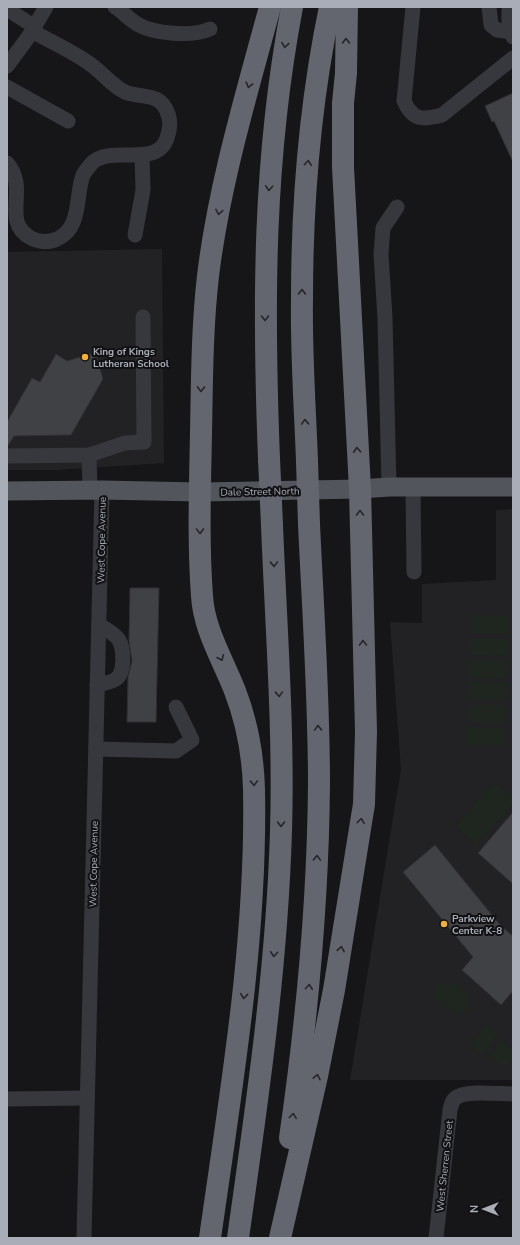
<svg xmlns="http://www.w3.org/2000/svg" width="520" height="1245" viewBox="0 0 520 1245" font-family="'Nunito Sans',sans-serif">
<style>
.built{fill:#222225}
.green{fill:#1e261f}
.building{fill:#404145;stroke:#303034}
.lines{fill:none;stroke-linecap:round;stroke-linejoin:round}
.minor{stroke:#37383d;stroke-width:15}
.major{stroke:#53555c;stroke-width:19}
.highway{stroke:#63666e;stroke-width:22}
.highway-bridge{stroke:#63666e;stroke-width:22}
.oneway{stroke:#26262a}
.poi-dot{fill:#f2b134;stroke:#111113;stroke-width:1.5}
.labels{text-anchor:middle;stroke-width:4;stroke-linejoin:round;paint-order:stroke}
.poi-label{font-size:10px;font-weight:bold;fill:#a8adb8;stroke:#111113;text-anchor:start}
.street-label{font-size:10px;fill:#a8adb8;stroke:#111113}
</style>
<rect width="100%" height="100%" fill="#161618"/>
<g class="built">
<polygon points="162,249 164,463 56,470 7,470 7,252"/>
<polygon points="513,509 513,1080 350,1080 401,769 390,622 422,623 422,584 496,580 496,510"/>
</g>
<g class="green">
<polygon points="472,615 508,616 508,634 471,633"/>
<polygon points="471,638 508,639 508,656 471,655"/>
<polygon points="470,660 507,661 506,679 470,678"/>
<polygon points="470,682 507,683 506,701 470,700"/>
<polygon points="469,705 506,705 505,723 469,722"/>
<polygon points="468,727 505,728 504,745 468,745"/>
<polygon points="494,782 513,799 513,804 476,844 456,826"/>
<polygon points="455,984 470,996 469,1009 457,1015 434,997 438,985"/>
<polygon points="487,1024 498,1033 482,1055 470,1046"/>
<polygon points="501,1041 513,1050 513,1059 506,1068 490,1056"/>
</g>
<g class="building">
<polygon points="513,93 513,162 494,121 492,122 485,106"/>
<polygon points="56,354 67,361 90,354 97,358 103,379 71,435 14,436 7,447 7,422 32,378 40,382"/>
<polygon points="130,588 159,588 156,722 127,722 128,677 132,661 129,641"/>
<polygon points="513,812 513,884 478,853"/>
<polygon points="435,845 501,926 513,936 513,991 501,1005 462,970 473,957 403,872"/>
</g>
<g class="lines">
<g class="minor">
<path d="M 115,7 C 123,12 129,19 137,24 C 154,34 192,37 210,29"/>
<path d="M 413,7 L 404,101 C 413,121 423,120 442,115 L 513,58"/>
<polyline points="489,7 491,25 497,30 512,32"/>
<polyline points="509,7 509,23 513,37"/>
<polyline points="7,9 35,27"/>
<polyline points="7,66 29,36 46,7"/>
<polyline points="7,87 68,121"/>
<path d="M 7,163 C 30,189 0,221 31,238 C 38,242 49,243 57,239 C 82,228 75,197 83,175 C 85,171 89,167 92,163 C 111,144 157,169 167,138 C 170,130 171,122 168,114 C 160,91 142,99 125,92 C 112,86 102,72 90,64 C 72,51 51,42 32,31"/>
<polyline points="135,235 143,190 142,155"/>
<polyline points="89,455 90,490"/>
<polyline points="7,456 89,455 125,443 144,442 143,317"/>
<polyline points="389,487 385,318 381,254 383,228 397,207"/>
<polyline points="413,487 414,572"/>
<path d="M 97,685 C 103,683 111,683 116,679 C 125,673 124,649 119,640 C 114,633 106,629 99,625"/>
<polyline points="96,749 176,751 192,740 176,707"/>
<polyline points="7,1099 86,1098"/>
<polyline points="84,1238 102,490"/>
<path d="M 436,1238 L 450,1110 C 451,1105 452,1100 457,1097 C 467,1090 500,1094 513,1094"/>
</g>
<polyline class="major" points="7,491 102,490 200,492 360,489 389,487 513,487"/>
<g class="highway">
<path d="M 269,459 C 263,304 263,160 292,7"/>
<path d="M 307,461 C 305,407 301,353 302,298 C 302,201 310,103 330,7"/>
<path d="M 290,1138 C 307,1020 318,903 319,784 C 319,697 313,610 309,524"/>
<path d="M 210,1238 C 231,1089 257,940 254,789 C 253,755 247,722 235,691 C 223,660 204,630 202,596 C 198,542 200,487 201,433 C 202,381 202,328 208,276 C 219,185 246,96 270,7"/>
<path d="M 238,1238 C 257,1103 277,968 281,831 C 284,729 276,627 272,525"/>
<polyline points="280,1238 317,1076 334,990 364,804 366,732 360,489 343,167 343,103 346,73 347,7"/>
</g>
<g class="highway-bridge">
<polyline points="269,459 272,525"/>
<polyline points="307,461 309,524"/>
</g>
</g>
<defs><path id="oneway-chevron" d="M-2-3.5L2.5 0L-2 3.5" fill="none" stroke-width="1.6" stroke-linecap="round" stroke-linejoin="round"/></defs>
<g class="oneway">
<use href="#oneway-chevron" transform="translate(346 41) rotate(-90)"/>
<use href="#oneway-chevron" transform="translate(285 45) rotate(99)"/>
<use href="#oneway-chevron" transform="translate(249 85) rotate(105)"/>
<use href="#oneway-chevron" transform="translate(308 163) rotate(-85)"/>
<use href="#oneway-chevron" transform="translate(269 188) rotate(94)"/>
<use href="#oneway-chevron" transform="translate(219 212) rotate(100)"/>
<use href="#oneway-chevron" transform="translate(302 292) rotate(-89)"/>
<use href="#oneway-chevron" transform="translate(265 318) rotate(89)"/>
<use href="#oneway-chevron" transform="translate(201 389) rotate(91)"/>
<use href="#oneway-chevron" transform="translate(305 422) rotate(-92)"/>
<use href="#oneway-chevron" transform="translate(357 450) rotate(-93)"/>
<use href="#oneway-chevron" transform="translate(360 513) rotate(-91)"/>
<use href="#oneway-chevron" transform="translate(200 531) rotate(89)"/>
<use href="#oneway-chevron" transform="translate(274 564) rotate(88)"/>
<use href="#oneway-chevron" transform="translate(363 643) rotate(-91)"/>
<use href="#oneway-chevron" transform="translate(221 658) rotate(67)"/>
<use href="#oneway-chevron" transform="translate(279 694) rotate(88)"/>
<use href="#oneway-chevron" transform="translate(318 728) rotate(-92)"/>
<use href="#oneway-chevron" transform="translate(254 783) rotate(88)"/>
<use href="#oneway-chevron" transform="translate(361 821) rotate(-83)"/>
<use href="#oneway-chevron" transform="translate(281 824) rotate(90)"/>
<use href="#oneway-chevron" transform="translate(317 858) rotate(-88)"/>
<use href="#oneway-chevron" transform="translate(341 949) rotate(-80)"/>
<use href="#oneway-chevron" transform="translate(274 954) rotate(95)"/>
<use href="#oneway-chevron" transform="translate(309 987) rotate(-85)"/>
<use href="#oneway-chevron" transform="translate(244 996) rotate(96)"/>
<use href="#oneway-chevron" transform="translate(317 1077) rotate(-78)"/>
<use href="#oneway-chevron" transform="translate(293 1116) rotate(-82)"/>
</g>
<g class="poi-dot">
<circle cx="85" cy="357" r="4"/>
<circle cx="444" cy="924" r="4"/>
</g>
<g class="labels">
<g class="poi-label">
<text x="93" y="355">King of Kings<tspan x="93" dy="12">Lutheran School</tspan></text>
<text x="452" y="922">Parkview<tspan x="452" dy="12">Center K-8</tspan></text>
</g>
<g class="street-label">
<text transform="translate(260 491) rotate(-1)" y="4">Dale Street North</text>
<text transform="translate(101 540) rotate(-89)" y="4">West Cope Avenue</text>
<text transform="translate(93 864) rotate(-89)" y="4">West Cope Avenue</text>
<text transform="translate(444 1166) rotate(-84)" y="4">West Sherren Street</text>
</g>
</g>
<rect width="520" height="1245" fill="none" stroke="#a8adb8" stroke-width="16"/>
<g transform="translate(484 1209) rotate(270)" stroke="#111113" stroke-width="3" paint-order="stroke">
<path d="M0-3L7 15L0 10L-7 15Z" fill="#a8adb8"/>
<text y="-6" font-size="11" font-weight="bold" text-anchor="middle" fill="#a8adb8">N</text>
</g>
</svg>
